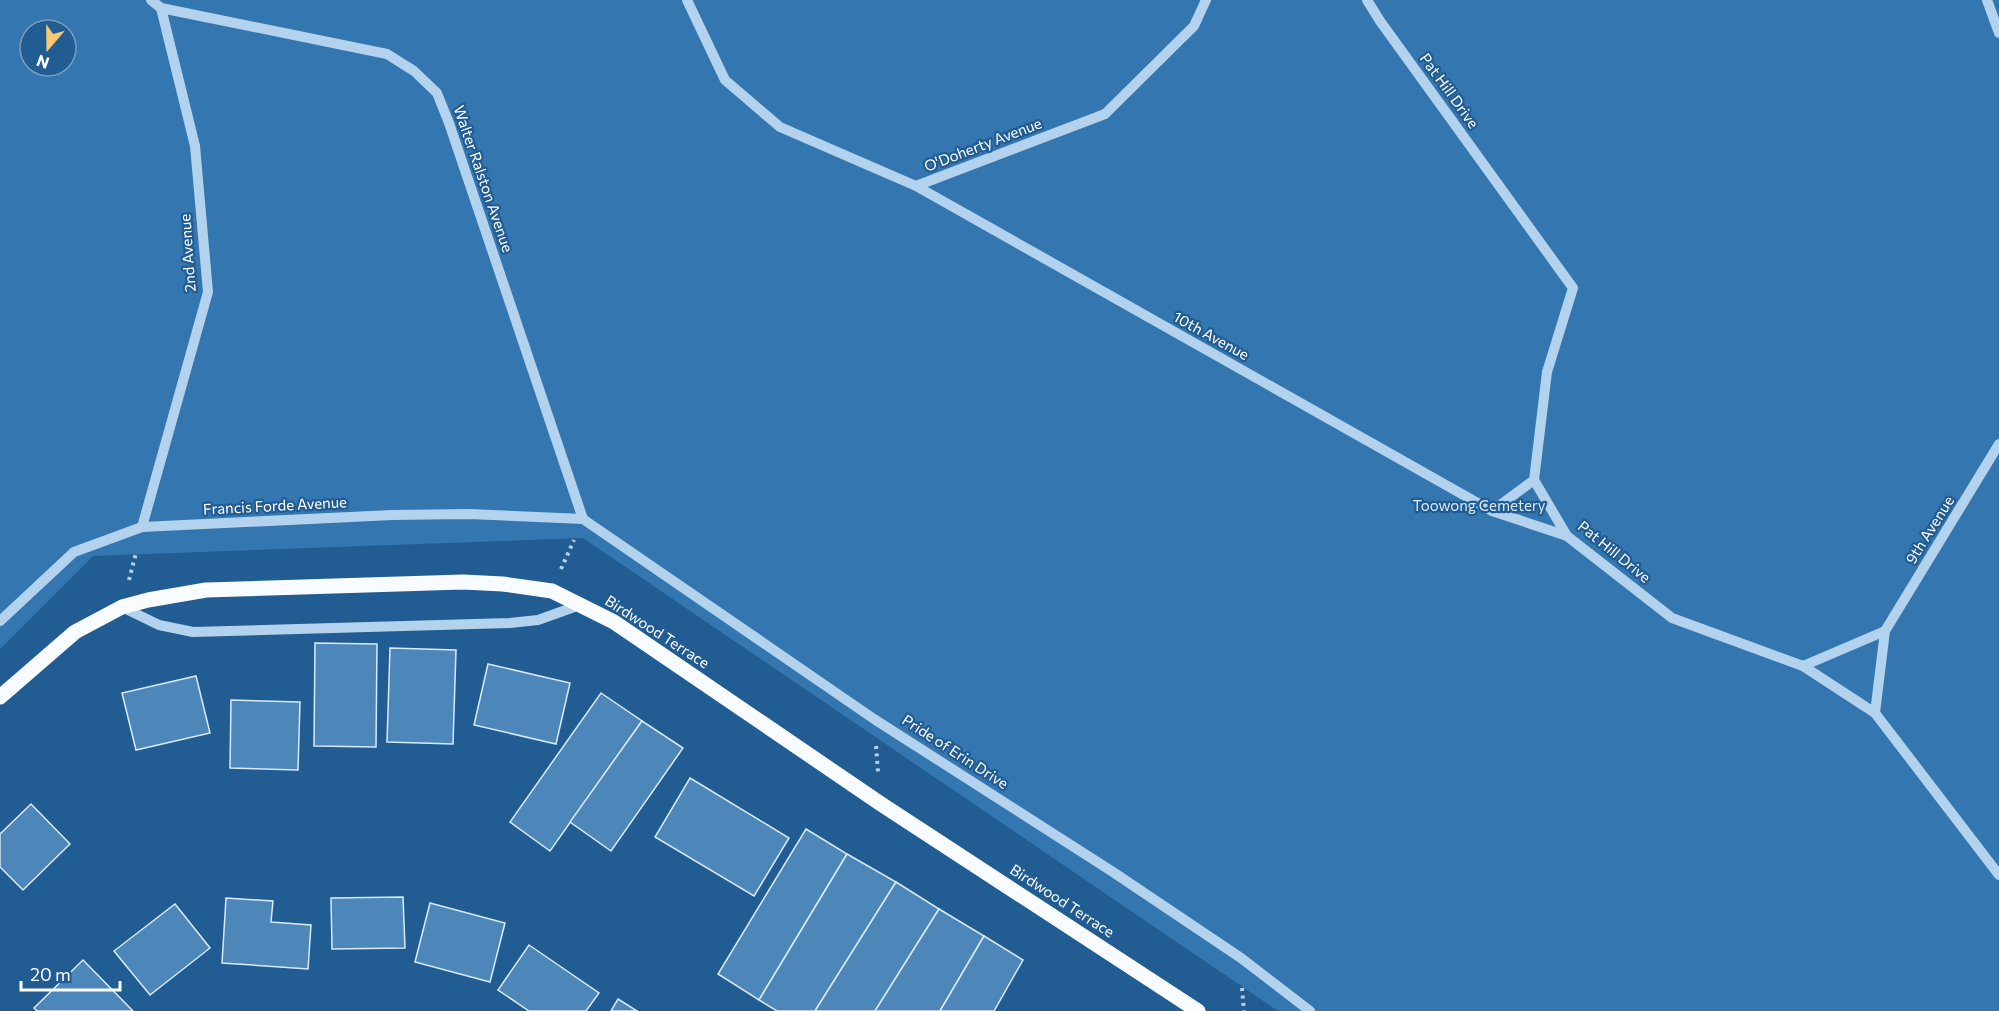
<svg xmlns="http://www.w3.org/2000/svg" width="1999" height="1011" viewBox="0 0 1999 1011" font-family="Commissioner,sans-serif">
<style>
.green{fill:#3476af;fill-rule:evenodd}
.building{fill:#4d87ba;stroke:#d8eaf9;stroke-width:1.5}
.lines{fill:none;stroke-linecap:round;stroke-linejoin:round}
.path{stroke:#b2d2ed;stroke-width:4;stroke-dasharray:3 4.5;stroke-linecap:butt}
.minor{stroke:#b2d2ed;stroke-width:10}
.major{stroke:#f8fbff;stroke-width:15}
.labels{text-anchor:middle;stroke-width:4.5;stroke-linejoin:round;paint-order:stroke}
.street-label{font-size:15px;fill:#fff;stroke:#215c92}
.park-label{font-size:15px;fill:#d8eaf9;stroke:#215c92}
</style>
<rect width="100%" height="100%" fill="#215c92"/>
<path class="green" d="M 0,0 L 1999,0 L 1999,1011 L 1278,1011 L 583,538 L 93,556 L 0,649 ZM 30,30 L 66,30 L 66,66 L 30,66 Z"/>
<g class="building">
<polygon points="315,643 377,644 376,747 314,746"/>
<polygon points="390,648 456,650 453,744 387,742"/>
<polygon points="488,664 570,683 556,744 474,725"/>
<polygon points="196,676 210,733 136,750 122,693"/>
<polygon points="601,693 642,721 550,851 510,822"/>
<polygon points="231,700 300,702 298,770 230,768"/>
<polygon points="642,721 683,748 611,851 570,822"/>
<polygon points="690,778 789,838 754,896 655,837"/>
<polygon points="31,804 70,844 23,890 0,867 0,834"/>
<polygon points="806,829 847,854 759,1000 718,974"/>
<polygon points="847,854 896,882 815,1011 777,1011 759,1000"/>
<polygon points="896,882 939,909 875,1011 815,1011"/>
<polygon points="403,897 405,948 332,949 331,898"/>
<polygon points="226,898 273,901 271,922 311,925 308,969 222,963"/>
<polygon points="430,903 505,923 490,982 415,962"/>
<polygon points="175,904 210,948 150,995 114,951"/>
<polygon points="939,909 984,936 940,1011 875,1011"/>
<polygon points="984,936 1023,960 994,1011 940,1011"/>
<polygon points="529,945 599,993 586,1011 529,1011 498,990"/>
<polygon points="83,960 133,1011 37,1011 34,1008"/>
<polygon points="618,999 637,1011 611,1011"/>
</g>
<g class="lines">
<g class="path">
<polyline points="561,569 574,540"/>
<polyline points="129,580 136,553"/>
<polyline points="876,746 878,772"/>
<polyline points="1242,988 1244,1011"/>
</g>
<g class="minor">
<polyline points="151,0 161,8 387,54 414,71 437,93 449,123 583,519"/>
<polyline points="687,0 725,80 780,127 916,186 1105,114 1194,26 1206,0"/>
<polyline points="1367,0 1380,21 1573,288 1547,372 1534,480 1567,536 1672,618 1803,666 1875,713 1999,875"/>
<polyline points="1987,0 1999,33"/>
<polyline points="916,186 1492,511"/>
<polyline points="1534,480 1492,511 1567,536"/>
<polyline points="583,519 874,719 1113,872 1241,958 1310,1011"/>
<polyline points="142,527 208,292 195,146 161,8"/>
<polyline points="122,607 159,625 193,632 510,623 538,620 580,605"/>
<polyline points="0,621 74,552 142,527 392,515 469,514 583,519"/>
<polyline points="1885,631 1999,444"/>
<polyline points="1803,666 1885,631 1875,713"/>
</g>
<polyline class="major" points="0,697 75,632 122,607 148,600 206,590 463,582 503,584 552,591 614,622 881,804 1198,1011"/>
</g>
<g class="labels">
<g class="street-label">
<text transform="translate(1449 91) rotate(54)" y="5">Pat Hill Drive</text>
<text transform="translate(983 145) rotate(-21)" y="5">O'Doherty Avenue</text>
<text transform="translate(483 179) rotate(71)" y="5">Walter Ralston Avenue</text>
<text transform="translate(188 253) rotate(-94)" y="5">2nd Avenue</text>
<text transform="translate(1211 336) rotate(29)" y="5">10th Avenue</text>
<text transform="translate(275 506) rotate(-3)" y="5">Francis Forde Avenue</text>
<text transform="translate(1930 530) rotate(-58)" y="5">9th Avenue</text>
<text transform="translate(1614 552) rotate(39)" y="5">Pat Hill Drive</text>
<text transform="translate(657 632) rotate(33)" y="5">Birdwood Terrace</text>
<text transform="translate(955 752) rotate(33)" y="5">Pride of Erin Drive</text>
<text transform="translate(1062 901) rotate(33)" y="5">Birdwood Terrace</text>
</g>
<g class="park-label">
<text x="1479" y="511">Toowong Cemetery</text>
</g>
</g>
<g transform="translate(48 48) rotate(200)"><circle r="28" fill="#215c92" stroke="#7a9dbe" stroke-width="1.5"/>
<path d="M0-4.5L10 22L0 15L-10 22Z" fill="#fac773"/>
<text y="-9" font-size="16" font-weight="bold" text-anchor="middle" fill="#ffffff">N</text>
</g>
<path d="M21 981v9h99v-9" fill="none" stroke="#ffffff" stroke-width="3"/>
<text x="30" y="981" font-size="18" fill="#ffffff" stroke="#215c92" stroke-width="4.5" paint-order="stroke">20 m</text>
</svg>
